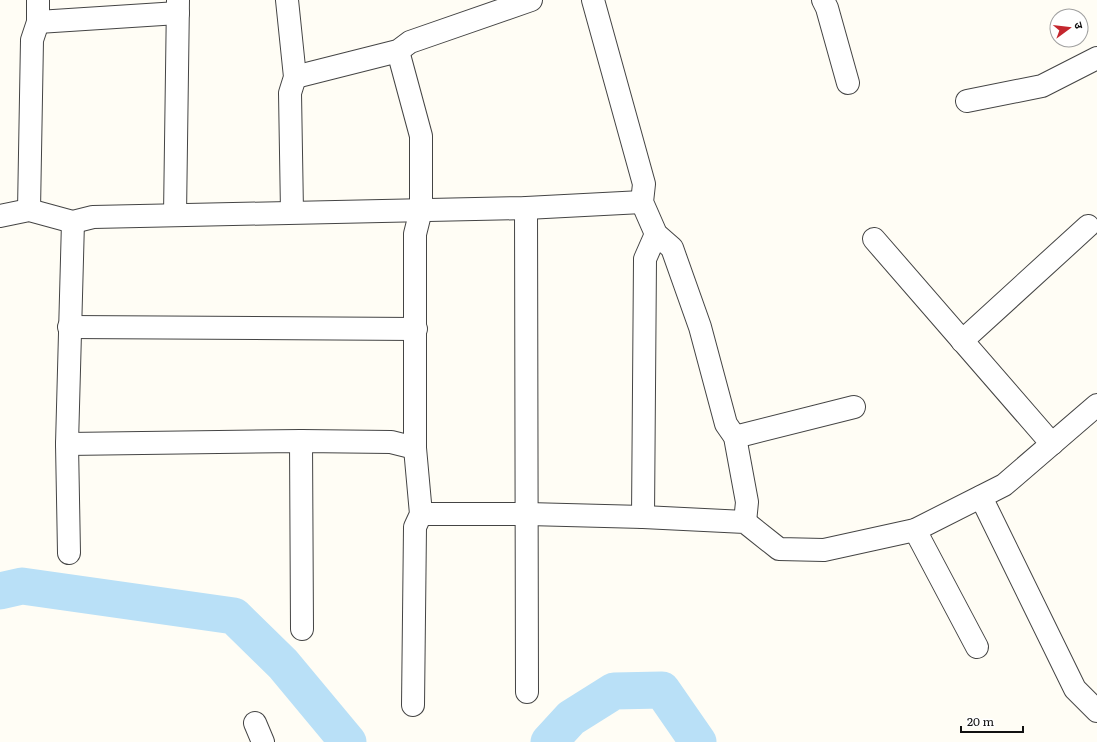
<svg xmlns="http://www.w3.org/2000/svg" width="1097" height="742" viewBox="0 0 1097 742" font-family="Literata,'Noto Sans Devanagari',serif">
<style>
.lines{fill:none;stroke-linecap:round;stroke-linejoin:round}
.river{stroke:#b9e0f7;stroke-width:37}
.minor-casing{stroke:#444;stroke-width:24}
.minor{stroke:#fff;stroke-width:22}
</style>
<rect width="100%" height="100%" fill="#fffdf5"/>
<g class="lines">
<g class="river">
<polyline points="0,591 22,586 234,616 283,664 348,742"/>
<polyline points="549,742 571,718 614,691 662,690 698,742"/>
</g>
<g class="minor-casing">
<g id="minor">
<polyline points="287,0 295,77 290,93 292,212"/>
<polyline points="593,0 644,184 642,202 656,234 672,248 700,327 726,424 735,437 747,502 745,522"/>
<polyline points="823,0 827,8 848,83"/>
<polyline points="38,22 178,13"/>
<polyline points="398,51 421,136 421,210 415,234 415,448 421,514 415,527 413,705"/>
<polyline points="295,77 398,51 410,42 531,0"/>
<polyline points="967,101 1042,86 1097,58"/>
<polyline points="526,208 527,692"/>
<polyline points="29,210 32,40 38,22 38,0"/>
<polyline points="175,215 178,0"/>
<polyline points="0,216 29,210 73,222 93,217 526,208 642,202"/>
<polyline points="874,239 1052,444"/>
<polyline points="69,327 416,329"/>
<polyline points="962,341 1088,226"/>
<polyline points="735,437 854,407"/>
<polyline points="301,441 302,629"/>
<polyline points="67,444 301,441 391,442 415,448"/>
<polyline points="981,497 1075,689 1097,711"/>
<polyline points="421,514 528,514 643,517 745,522 779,549 824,550 915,530 1004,485 1097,405"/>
<polyline points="643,517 645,259 656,234"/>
<polyline points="915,530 977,647"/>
<polyline points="69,553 67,444 73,222"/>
<polyline points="255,723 263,742"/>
</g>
</g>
<use href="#minor" class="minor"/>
</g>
<g transform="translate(1069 28) rotate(75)"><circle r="19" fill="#ffffff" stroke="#a0a0a0"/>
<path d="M0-3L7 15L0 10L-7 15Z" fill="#c4262e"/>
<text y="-6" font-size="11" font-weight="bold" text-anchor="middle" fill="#111111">उ</text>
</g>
<path d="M961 726v6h62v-6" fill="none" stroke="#111111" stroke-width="2"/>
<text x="967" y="726" font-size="12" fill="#111111" stroke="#ffffff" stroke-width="3" paint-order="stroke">20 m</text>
</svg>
